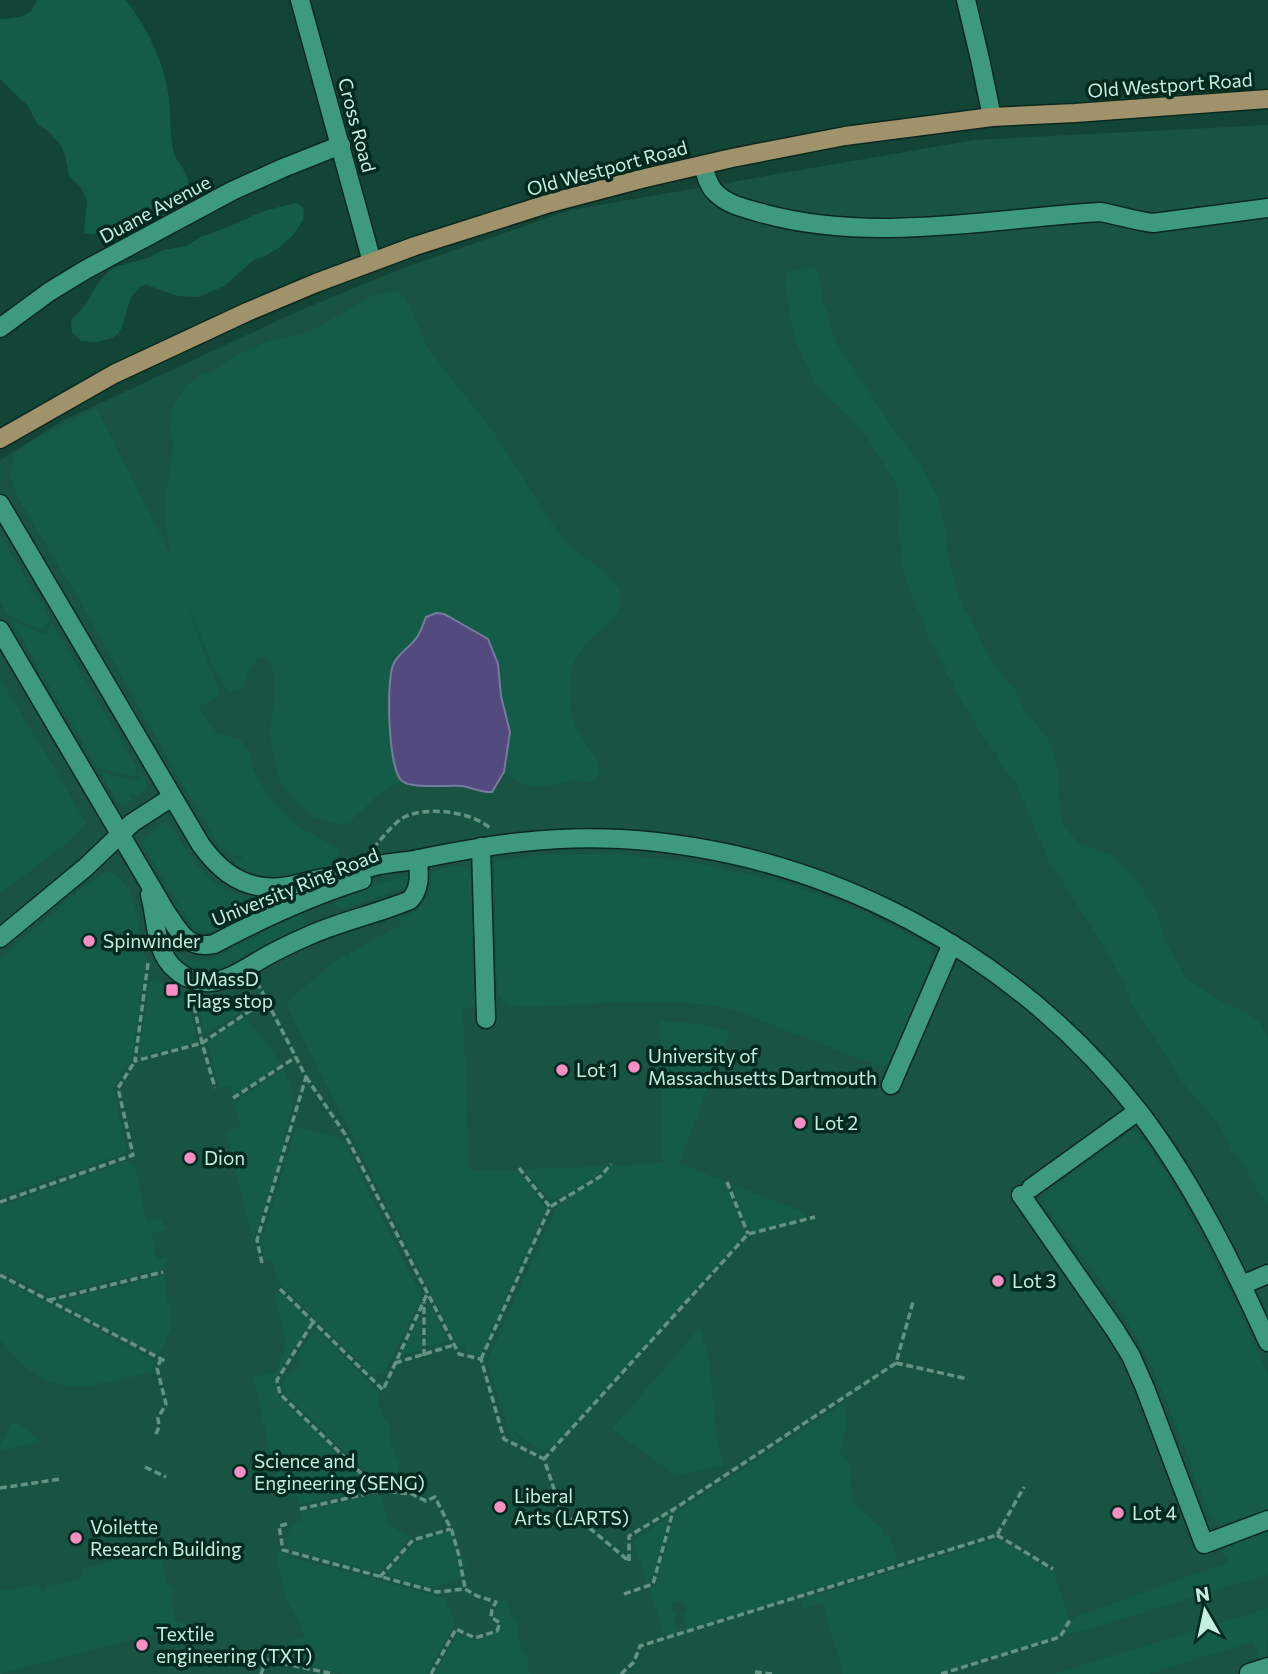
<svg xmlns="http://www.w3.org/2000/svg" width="1268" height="1674" viewBox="0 0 1268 1674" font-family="Commissioner,sans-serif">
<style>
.built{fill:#195342}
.green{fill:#145b48}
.water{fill:#534a7f;stroke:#757c9c;stroke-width:2}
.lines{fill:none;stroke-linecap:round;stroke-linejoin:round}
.minor-casing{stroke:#0b281f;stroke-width:21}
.major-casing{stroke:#0b281f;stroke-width:21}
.path{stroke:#649383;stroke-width:3.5;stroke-dasharray:7 3.5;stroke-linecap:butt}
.minor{stroke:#3d9a7e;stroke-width:18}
.major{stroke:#a0936b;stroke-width:18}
.poi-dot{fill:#fb8fc4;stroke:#012a1f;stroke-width:2.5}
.labels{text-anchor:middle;stroke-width:7;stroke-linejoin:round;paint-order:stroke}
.street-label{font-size:19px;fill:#c5f0e0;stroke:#012a1f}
.poi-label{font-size:19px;fill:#c5f0e0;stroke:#012a1f;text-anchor:start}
</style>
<rect width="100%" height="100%" fill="#134536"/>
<polygon class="built" points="1268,125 1268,1674 0,1674 0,460 60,422 294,313 403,268 571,210 974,140"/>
<g class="green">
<path d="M 37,0 L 126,0 C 148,29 164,62 169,98 C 171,116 169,138 175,156 C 177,161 178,161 181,165 C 187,174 190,185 190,196 C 171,207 153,219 131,224 C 124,226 116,224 109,226 C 97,230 100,237 84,233 L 87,201 L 81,187 L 69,176 L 65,155 L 61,145 L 48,131 L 38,125 L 28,106 L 0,79 L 0,19 C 17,18 31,18 37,0 Z"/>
<polygon points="296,203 304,208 303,220 294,234 279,248 263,257 255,259 224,286 198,297 177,296 147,285 141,286 131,297 122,327 118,334 112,338 97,342 81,341 72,332 71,320 86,304 96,286 109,271 115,267 148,258 163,250 186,246 200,237 223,229 264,211"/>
<polygon points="814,267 818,271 823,303 827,312 830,328 838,345 869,391 890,425 920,463 938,498 944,525 949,561 962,606 970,616 981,642 990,657 1007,682 1014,687 1024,709 1046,736 1053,748 1057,767 1061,820 1065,828 1078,842 1112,855 1135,877 1155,909 1165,940 1185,977 1218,1000 1247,1012 1260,1023 1268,1037 1268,1205 1257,1190 1246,1168 1232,1150 1217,1122 1181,1081 1161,1047 1138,1015 1130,1002 1127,988 1096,934 1049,862 1015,782 999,763 996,754 977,729 971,713 966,709 955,690 954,683 946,674 945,669 927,634 924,621 916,607 905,576 898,533 900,508 896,483 866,436 841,409 818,389 795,340 784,282 789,271"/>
<path d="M 396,291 L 405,297 L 429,350 L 494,432 L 550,521 L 573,549 L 603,570 C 608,579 620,585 621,596 C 621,615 612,620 600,631 C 575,652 566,669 571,702 C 571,707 571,713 573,718 C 577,731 592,752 599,765 L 600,773 L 592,781 L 583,782 L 575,780 L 554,785 L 529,787 L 515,780 L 504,772 L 510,732 L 501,696 L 498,664 L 426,617 L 415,640 L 406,648 L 390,680 L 389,711 L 395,770 L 402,781 L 380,793 L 349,823 L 339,825 L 312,817 L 287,793 L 277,775 L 270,734 L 275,687 L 272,665 L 265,657 L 258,658 C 255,663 250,668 248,673 C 244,685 245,693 229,691 C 208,666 201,631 187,604 L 220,695 L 198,708 L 217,733 L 241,740 L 249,751 L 253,770 L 272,801 L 298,827 L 339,848 L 335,865 C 300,876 259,890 230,857 L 242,859 L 243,857 L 227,854 L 218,844 L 173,768 L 81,603 L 18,498 L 10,476 L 14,453 L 35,439 L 96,408 L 163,538 L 170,555 L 166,524 L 167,485 L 173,448 L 170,427 L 173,407 L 184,387 L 201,374 L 212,371 L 236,356 L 271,340 L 298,335 L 313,329 L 374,295 Z"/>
<polygon points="0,534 49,617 44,630 9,616 0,601"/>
<polygon points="10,619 46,635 51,621 136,766 136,775 131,776 98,768"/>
<path d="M 0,678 C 28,727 60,774 86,824 L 67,843 L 0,894 Z"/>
<polygon points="140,771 145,779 147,786 137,796 133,793 130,795 133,800 122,805 119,804 100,772 135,781 139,780"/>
<path d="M 165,822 C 174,825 177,835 182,843 C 207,882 223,897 271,900 L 273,901 L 274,904 C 262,912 214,936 201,932 C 196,930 192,926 189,921 L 143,845 L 144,837 L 147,835 Z"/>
<path d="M 607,853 L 700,863 L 786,883 L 852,907 L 931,946 L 933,957 L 895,1059 L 886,1066 L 878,1066 L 734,1010 C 681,998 626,1002 572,1005 C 551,1005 527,1010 507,1005 L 497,994 L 494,882 L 495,861 L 535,855 Z"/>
<path d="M 458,865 L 466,867 L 473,876 L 479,1007 L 463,1008 L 469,1169 L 477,1171 L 518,1171 L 546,1208 L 480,1356 C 475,1357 472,1353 467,1353 L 463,1345 L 459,1345 L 459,1348 L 286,1005 L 297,993 L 336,960 L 343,955 L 350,956 L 350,952 L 356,952 L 356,948 L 363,948 L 363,944 L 369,944 L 369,941 L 401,925 L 401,918 C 429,907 426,896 433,871 L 450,866 Z"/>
<path d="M 109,871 C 134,879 138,921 141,943 L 148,942 L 150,951 L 142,949 L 146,959 L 133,1054 L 113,1089 L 127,1149 L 124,1154 L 0,1197 L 0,958 L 84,887 L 104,872 Z"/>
<polygon points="403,876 407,876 411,881 407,887 342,909 336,905 335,901 338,898"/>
<path d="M 297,915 L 302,915 L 305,923 L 303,926 L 273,940 L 225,966 C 204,973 176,967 168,944 C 183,960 194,965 215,958 Z"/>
<polygon points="158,980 166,988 164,993 174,1000 177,996 188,1000 197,1040 194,1043 139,1056 149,982"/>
<polygon points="223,1004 229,1005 239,1013 204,1035 199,1007"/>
<polygon points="245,1017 270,1047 281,1064 232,1096 230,1085 219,1088 207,1043"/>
<polygon points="660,1021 701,1024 730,1031 679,1163 724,1181 743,1229 744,1236 553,1448 540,1451 514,1432 514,1435 522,1441 519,1442 511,1437 487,1361 557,1206 612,1166 663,1162"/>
<polygon points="284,1069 293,1092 292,1106 279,1161 253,1241 226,1131 241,1127 234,1102"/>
<polygon points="296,1126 342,1138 422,1297 384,1373 373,1376 278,1282 272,1260 265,1261 261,1242"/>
<path d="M 1131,1131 L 1136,1131 L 1163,1168 L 1184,1204 L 1236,1303 L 1268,1374 L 1268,1509 L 1224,1524 L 1216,1523 L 1209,1515 C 1185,1450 1164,1383 1128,1323 C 1104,1282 1071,1245 1045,1204 L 1045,1198 L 1049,1190 Z"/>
<polygon points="126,1161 135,1166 147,1222 161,1219 166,1230 151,1234 157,1259 170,1256 163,1269 61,1293 53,1297 0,1270 0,1206"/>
<path d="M 605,1166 C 598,1179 566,1195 551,1201 L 527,1174 L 527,1169 Z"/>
<polygon points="732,1184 803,1212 804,1217 757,1231 753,1231 747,1226"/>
<polygon points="164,1275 167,1288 165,1289 171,1315 168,1320 171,1330 167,1336 168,1338 157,1356 59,1302 61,1300"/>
<path d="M 0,1278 L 155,1361 L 152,1366 L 153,1372 L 104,1384 L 95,1379 L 102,1385 C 51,1393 33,1377 0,1340 Z"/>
<polygon points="281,1293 310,1321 310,1324 296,1349 278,1374 279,1396 372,1488 299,1505 296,1496 281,1500 253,1377 277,1371 286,1343 274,1294"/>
<polygon points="431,1307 448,1341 427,1348 427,1308"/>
<polygon points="421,1320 421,1350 401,1355 418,1321"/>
<polygon points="700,1327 709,1361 717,1437 723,1465 676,1476 612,1429"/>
<polygon points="319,1332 377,1390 379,1396 377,1398 384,1420 387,1420 391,1432 388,1433 395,1457 398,1456 402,1467 399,1468 398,1476 394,1482 380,1486 284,1393 282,1383 290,1370 301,1367 298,1355 312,1334"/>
<path d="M 844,1403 L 847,1425 L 839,1451 L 849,1463 L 853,1502 L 880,1527 L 884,1536 L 890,1536 L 898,1563 L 687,1630 L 683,1615 L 687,1611 L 686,1604 L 679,1601 L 673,1603 C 671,1609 673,1612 677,1615 L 674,1623 L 678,1631 C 673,1635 668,1637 663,1634 L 650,1589 L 655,1586 L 657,1581 L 675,1513 Z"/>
<polygon points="12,1422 19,1423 41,1442 0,1451 0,1446"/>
<polygon points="378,1494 385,1500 383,1503 389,1525 411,1537 379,1573 288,1549 285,1538 293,1523 302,1520 301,1511"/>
<polygon points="669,1517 652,1581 647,1584 633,1541"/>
<polygon points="1268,1529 1268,1575 1062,1637 1074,1617 1228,1562 1227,1558 1224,1557 1221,1547"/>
<polygon points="452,1531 459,1555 467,1558 465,1561 470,1563 463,1567 464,1570 459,1579 432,1588 389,1576 388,1572 415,1543"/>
<polygon points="998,1539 1054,1572 1069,1619 1059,1636 938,1674 843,1674 823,1604 802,1609 801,1601 803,1599"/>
<polygon points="156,1548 164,1556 165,1560 162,1562 167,1586 172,1585 174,1597 171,1599 176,1623 185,1621 187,1633 173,1636 171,1630 0,1674 0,1589 7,1591 39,1584 40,1590 43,1591 45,1590 46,1586 82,1578 82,1569 155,1550"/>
<path d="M 283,1552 L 289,1557 L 445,1598 L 455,1624 L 427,1674 L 344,1674 L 287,1663 L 289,1641 L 304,1637 C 301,1619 293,1615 287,1600 C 282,1586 280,1569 276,1554 Z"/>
<polygon points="504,1598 507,1601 511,1618 515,1617 519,1629 516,1630 523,1654 526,1653 530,1665 527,1666 530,1674 435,1674 457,1634 475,1641 489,1636 500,1625 494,1612 500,1599"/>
<polygon points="1268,1608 1267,1657 1259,1659 1253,1642 1149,1674 1053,1674"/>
</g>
<path class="water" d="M 436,613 L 444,614 L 488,639 L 498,664 L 501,696 L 510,732 L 504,772 L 492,792 C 480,793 472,787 461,786 C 448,785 411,789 402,781 C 388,769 386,683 393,665 C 397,655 407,649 414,641 C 420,635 423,625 426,617 Z"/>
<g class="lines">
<g class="minor-casing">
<g id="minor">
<polyline points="300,0 372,262"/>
<polyline points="966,0 980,59 992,117"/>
<path d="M 703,165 C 706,175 708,186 716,193 C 729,206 748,209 765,214 C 873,243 989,219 1100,212 C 1118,215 1135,221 1153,223 L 1268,208"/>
<polyline points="0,328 49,292 85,270 232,191 283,168 341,145"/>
<path d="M 0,504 L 201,845 C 217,867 236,884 264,887 C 280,889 294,885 310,881 C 323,878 336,876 348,873 C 359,871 369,867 380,865 C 393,862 406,862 419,859 C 488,845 551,835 621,839 C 824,851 1015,952 1140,1113 C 1193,1183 1232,1263 1268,1342"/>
<path d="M 0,630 L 166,912 C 179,931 187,950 214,944 C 261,919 311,896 362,880"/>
<polyline points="481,847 486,1019"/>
<path d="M 150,895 C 157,920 154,952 176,970 C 188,981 206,985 221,980 C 235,976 248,967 260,960 C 275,951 292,943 308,936 C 341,921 377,914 410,900 C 421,888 419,874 418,859"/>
<polyline points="0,938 86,867 132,823 172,797"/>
<polyline points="891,1085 952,944"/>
<polyline points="1031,1188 1138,1111"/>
<polyline points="1021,1195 1115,1330 1131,1356 1145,1388 1204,1544 1268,1520"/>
<polyline points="1242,1285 1268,1274"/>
<polyline points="1249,1673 1268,1667"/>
</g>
</g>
<g class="major-casing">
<polyline id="major" points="0,439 114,374 247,312 316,283 415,246 550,203 641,179 732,158 845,136 992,117 1075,113 1268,99"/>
</g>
<g class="path">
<path d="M 373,848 C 382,839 390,827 401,819 C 422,805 473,811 491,829"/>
<polyline points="148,963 135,1061 202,1043 266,1000"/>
<polyline points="257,982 306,1077 257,1240 262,1263"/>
<polyline points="192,996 202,1043 215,1088"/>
<polyline points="306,1077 345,1134 459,1354 481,1359 504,1439 544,1459 563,1516 587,1526 629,1561"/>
<polyline points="233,1098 296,1057"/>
<polyline points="519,1168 550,1207"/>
<polyline points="727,1182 748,1234"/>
<polyline points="0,1202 133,1155 118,1088 135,1061"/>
<polyline points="0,1275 167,1362"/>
<polyline points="280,1289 383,1390 427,1294"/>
<polyline points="49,1300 163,1272"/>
<polyline points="424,1356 424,1302"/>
<polyline points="481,1359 550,1207 601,1176 611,1164"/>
<polyline points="395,1363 454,1345"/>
<polyline points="896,1363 968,1379"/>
<polyline points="156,1434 159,1427 158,1418 166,1404 157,1368 161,1359"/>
<polyline points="544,1459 748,1234 815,1217"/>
<polyline points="145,1467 166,1477"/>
<polyline points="0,1488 61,1479"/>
<polyline points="379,1491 412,1494 426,1501 435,1497 452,1531 459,1556 465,1588"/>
<polyline points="300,1509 379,1491 280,1394 277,1380 313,1322"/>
<polyline points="287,1524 279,1526 283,1550 437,1592 465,1589 477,1596 496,1602 492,1609 491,1617 500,1623 497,1631 475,1638 456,1629 431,1674"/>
<polyline points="997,1535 1053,1569"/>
<polyline points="629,1561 629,1536 674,1509 896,1363 913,1302"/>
<polyline points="380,1577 413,1540 451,1529"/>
<polyline points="624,1594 653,1584 673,1511"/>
<polyline points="755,1672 772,1674"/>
<polyline points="261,1674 266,1660 334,1674"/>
<polyline points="621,1674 634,1662 640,1646 997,1535 1024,1487"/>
<polyline points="941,1674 1060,1637 1070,1620"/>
</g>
<use href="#minor" class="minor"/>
<use href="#major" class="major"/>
</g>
<g class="poi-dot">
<circle cx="89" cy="941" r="7"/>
<rect x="165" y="983" width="14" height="14" rx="3.5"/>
<circle cx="634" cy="1067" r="7"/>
<circle cx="562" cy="1070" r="7"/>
<circle cx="800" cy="1123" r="7"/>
<circle cx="190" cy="1158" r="7"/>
<circle cx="998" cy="1281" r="7"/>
<circle cx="240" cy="1472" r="7"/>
<circle cx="500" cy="1507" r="7"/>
<circle cx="1118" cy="1513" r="7"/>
<circle cx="76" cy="1538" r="7"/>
<circle cx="142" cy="1645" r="7"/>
</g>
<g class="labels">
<g class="street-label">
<text transform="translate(1170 85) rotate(-4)" y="7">Old Westport Road</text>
<text transform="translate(357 125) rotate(75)" y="7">Cross Road</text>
<text transform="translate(607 168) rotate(-15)" y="7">Old Westport Road</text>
<text transform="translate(155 209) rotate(-28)" y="7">Duane Avenue</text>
<text transform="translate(295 887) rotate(-22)" y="7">University Ring Road</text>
</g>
<g class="poi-label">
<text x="103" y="948">Spinwinder</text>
<text x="186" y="986">UMassD<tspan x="186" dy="22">Flags stop</tspan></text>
<text x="648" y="1063">University of<tspan x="648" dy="22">Massachusetts Dartmouth</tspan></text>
<text x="576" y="1077">Lot 1</text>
<text x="814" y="1130">Lot 2</text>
<text x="204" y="1165">Dion</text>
<text x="1012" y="1288">Lot 3</text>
<text x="254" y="1468">Science and<tspan x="254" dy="22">Engineering (SENG)</tspan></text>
<text x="514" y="1503">Liberal<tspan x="514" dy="22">Arts (LARTS)</tspan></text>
<text x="1132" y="1520">Lot 4</text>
<text x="90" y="1534">Voilette<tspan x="90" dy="22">Research Building</tspan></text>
<text x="156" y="1641">Textile<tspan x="156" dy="22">engineering (TXT)</tspan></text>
</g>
</g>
<g transform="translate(1205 1611) rotate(351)" stroke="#012a1f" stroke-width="5" paint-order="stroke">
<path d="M0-5L12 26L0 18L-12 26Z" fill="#c5f0e0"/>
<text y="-10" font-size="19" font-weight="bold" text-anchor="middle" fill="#c5f0e0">N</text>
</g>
</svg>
